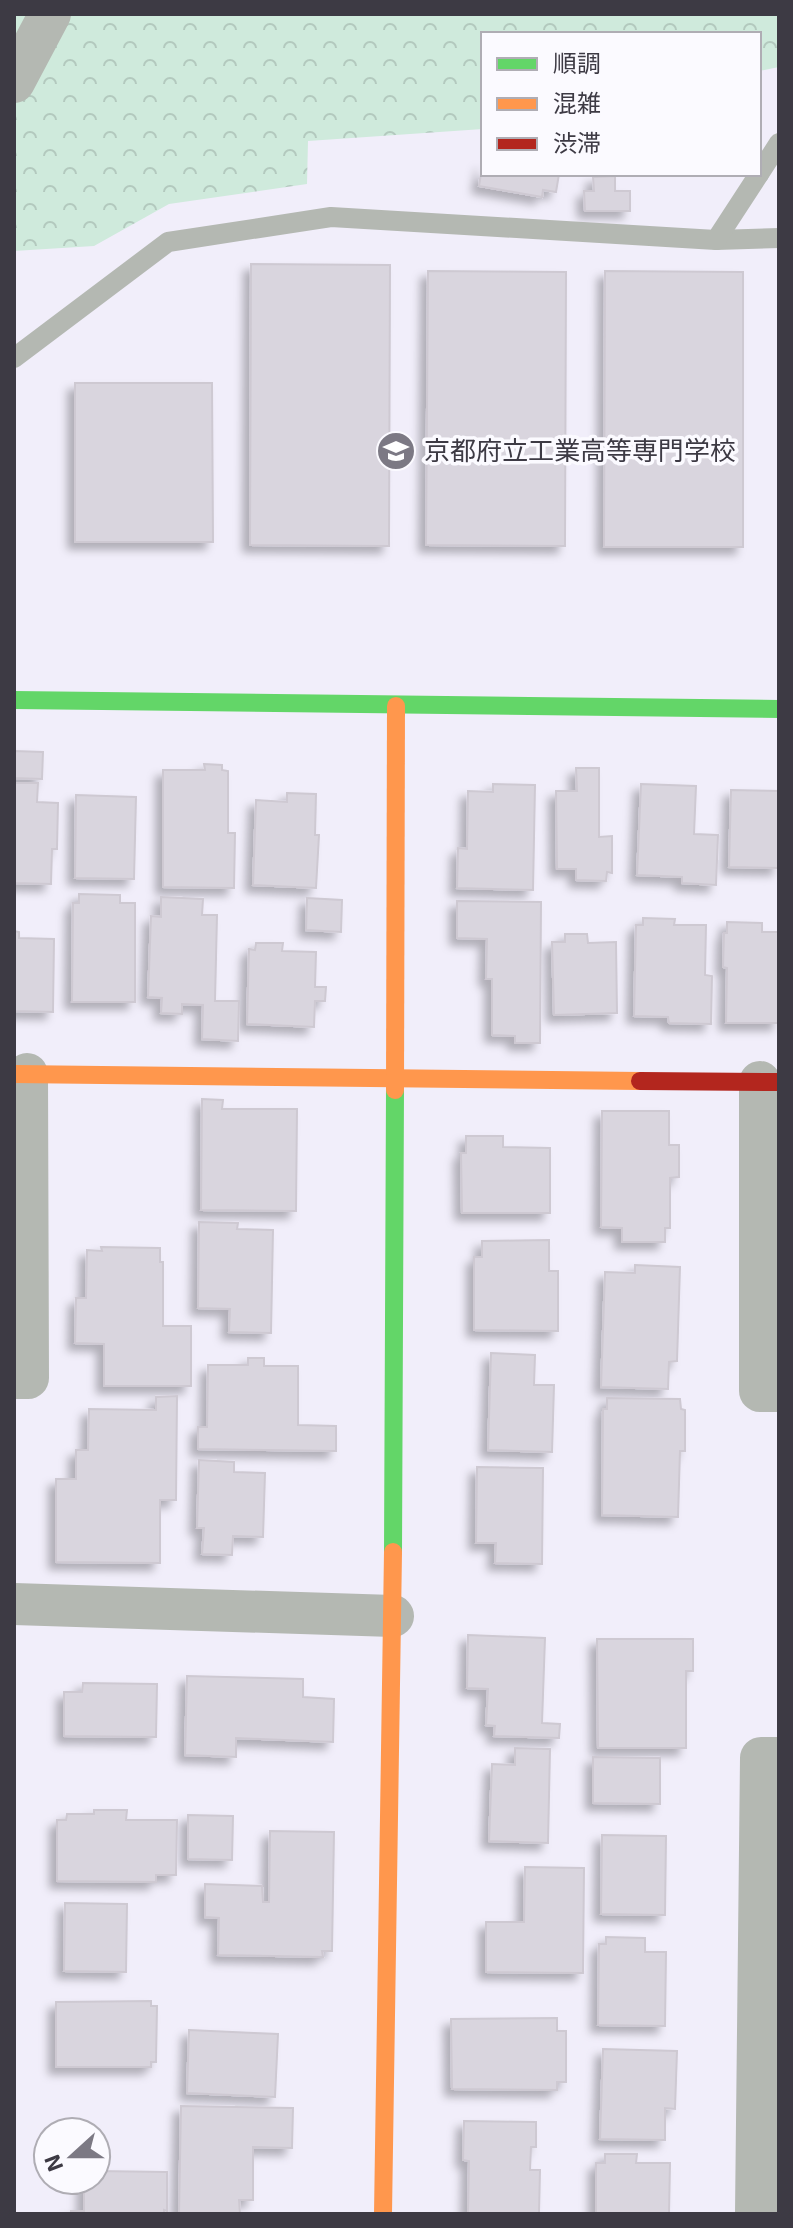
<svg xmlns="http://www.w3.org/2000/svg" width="793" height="2228" viewBox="0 0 793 2228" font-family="'Exo 2','Noto Sans JP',sans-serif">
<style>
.forest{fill:url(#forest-crowns)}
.building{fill:#d9d5de;stroke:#cec9d2;stroke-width:2;filter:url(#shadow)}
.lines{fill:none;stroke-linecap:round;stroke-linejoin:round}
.lane{stroke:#b4b8b2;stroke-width:20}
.street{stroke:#b4b8b2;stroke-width:42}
.fast{stroke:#63d668;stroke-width:18}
.slow{stroke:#ff974d;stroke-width:18}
.jam{stroke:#b3261e;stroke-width:18}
.labels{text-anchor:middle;stroke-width:7;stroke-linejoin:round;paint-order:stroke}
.poi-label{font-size:26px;fill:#3d3a44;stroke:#fbfaff;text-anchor:start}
</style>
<defs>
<pattern id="forest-crowns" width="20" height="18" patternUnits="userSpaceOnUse" patternTransform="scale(2)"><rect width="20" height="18" fill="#cfeadc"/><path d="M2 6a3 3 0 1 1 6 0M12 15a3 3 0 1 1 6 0" fill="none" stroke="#b3c9be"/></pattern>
<filter id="shadow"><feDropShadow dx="-7" dy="7" stdDeviation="4" flood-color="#0004"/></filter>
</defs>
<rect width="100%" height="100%" fill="#f1eefa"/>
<polygon class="forest" points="14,14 779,14 779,67 759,71 759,34 483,34 483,129 308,141 307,184 169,204 94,246 14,251"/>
<g class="building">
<polygon points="483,161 483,174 559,174 556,192 543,190 542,197 479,186"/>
<polygon points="615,176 615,191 630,191 630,211 585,211 584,191 594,191 593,177"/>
<polygon points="251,264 390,265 389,546 250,545"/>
<polygon points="428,271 566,272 565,546 426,545"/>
<polygon points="605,271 743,272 743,547 604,547"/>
<polygon points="75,383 212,383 213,542 75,542"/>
<polygon points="14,751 43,752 42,779 14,778"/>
<polygon points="204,764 222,765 222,770 228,771 228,833 235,833 234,888 163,887 163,770 205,770"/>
<polygon points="576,768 599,768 599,837 612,836 612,873 607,872 606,881 576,880 576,869 557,869 556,791 577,791"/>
<polygon points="14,783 38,783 37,802 58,803 57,849 52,849 51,884 14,883"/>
<polygon points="493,784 535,785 533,890 457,888 458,848 467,849 468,791 493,792"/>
<polygon points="641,784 696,786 694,834 718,835 716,885 682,883 682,877 637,875"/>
<polygon points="731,790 779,791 779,868 729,867"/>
<polygon points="287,793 316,794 315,835 319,835 316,888 253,885 256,800 287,802"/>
<polygon points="76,795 136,797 134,879 75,878"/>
<polygon points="79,894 120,895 120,903 135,903 135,1002 72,1002 73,903 79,903"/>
<polygon points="161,897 203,899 202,915 217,915 215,1001 239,1001 238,1041 202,1039 203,1005 182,1004 182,1014 161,1013 162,998 148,997 151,916 161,917"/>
<polygon points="307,898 342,900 341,932 306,930"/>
<polygon points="457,901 541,902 540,1043 515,1043 515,1036 492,1035 492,979 486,979 487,939 457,938"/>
<polygon points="643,918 675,919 674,925 706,925 705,975 712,976 711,1024 669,1023 668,1017 634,1016 636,925 643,925"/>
<polygon points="727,922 762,923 762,932 779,932 779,1023 726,1023 727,968 723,967 724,933 727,933"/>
<polygon points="14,931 19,932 19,938 54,939 53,1012 14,1011"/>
<polygon points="565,934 587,934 588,943 616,942 617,1013 554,1015 552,942 565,942"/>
<polygon points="256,943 283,943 282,951 316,952 315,987 326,987 325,1001 315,1001 314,1027 247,1024 249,949 255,950"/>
<polygon points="202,1099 223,1100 222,1109 297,1109 296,1211 201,1210"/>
<polygon points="602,1111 669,1111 669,1145 679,1145 679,1177 670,1178 670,1228 665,1228 665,1242 622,1242 622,1228 601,1227"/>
<polygon points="466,1136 503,1136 503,1147 550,1148 550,1213 462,1213 461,1153 466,1153"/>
<polygon points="199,1222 238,1223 237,1229 273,1230 271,1333 229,1332 230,1309 198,1308"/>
<polygon points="549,1240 549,1271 558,1271 558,1331 474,1330 474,1257 482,1257 482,1241"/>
<polygon points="101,1247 160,1248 160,1262 163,1262 163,1326 191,1326 191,1386 104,1386 104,1344 75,1343 76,1298 86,1298 87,1250 102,1251"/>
<polygon points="635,1265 680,1267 677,1361 669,1362 668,1389 601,1387 605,1272 635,1273"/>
<polygon points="491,1353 535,1355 534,1385 554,1385 552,1452 488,1450"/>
<polygon points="248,1358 264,1358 264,1366 298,1366 298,1425 336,1426 336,1451 198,1449 198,1427 207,1427 208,1365 248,1365"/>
<polygon points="177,1396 176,1500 160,1500 160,1563 56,1562 56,1479 76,1479 76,1450 88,1450 89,1409 156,1410 156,1397"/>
<polygon points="607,1398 680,1399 681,1409 685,1410 685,1451 680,1451 678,1517 602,1515 603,1409 607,1409"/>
<polygon points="199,1460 234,1462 234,1472 265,1473 263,1537 233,1536 232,1555 202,1554 204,1528 197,1528"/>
<polygon points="477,1467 543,1468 542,1564 495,1563 496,1543 476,1543"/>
<polygon points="468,1635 545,1638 542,1723 560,1724 559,1738 494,1736 495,1726 486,1725 488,1689 467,1688"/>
<polygon points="597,1639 693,1639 693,1671 686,1671 686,1748 598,1748"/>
<polygon points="187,1676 303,1679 303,1697 334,1699 333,1742 236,1738 236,1757 185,1755"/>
<polygon points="83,1683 157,1684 156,1737 64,1736 64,1692 82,1692"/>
<polygon points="515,1748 550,1749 548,1843 489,1841 492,1764 515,1765"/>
<polygon points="593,1757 660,1758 660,1804 593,1803"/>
<polygon points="94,1810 127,1810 126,1820 177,1820 176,1875 156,1875 156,1882 57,1881 57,1820 66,1820 67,1814 94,1814"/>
<polygon points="188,1815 233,1816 232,1860 188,1859"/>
<polygon points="270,1831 334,1832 332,1951 322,1951 323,1957 218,1955 219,1918 205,1917 205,1884 262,1886 263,1902 269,1902"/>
<polygon points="602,1835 666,1836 665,1915 601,1914"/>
<polygon points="525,1867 584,1868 583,1973 486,1972 486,1922 524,1922"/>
<polygon points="65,1903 127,1904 126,1972 64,1971"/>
<polygon points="606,1937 645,1938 645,1952 666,1952 665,2026 598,2025 599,1944 606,1944"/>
<polygon points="151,2001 151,2006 157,2006 156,2062 151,2062 151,2067 56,2067 56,2002"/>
<polygon points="557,2018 557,2031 566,2031 566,2082 557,2082 557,2090 452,2089 451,2019"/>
<polygon points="189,2030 278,2034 275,2097 187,2093"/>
<polygon points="603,2049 677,2051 675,2109 665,2108 665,2140 600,2139"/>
<polygon points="181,2106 293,2108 292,2148 253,2147 253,2200 239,2200 240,2214 179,2214"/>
<polygon points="464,2121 536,2122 536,2147 531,2147 530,2170 540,2170 539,2213 468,2214 469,2161 463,2160"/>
<polygon points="605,2154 637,2154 636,2163 670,2163 669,2214 596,2214 596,2163 605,2163"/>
<polygon points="96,2171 167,2172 167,2211 164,2210 164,2214 71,2214 71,2211 84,2211 84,2180 96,2180"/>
</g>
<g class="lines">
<g class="lane">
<polyline points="759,174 779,143"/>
<polyline points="716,240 779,238"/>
<polyline points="14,358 168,242 331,217 716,240 759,174"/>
</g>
<g class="street">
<polyline points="14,82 50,14"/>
<polyline points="760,1082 760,1391 779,1391"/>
<polyline points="14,1378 28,1378 27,1074"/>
<polyline points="14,1604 393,1616"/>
<polyline points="756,2214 761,1758 779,1758"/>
</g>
<g class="fast">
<polyline points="14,700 779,709"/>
<polyline points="393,1552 395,1090"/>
</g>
<g class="slow">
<polyline points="14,1074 640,1081"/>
<polyline points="395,1090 396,706"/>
<polyline points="383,2214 393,1552"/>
</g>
<polyline class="jam" points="640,1081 779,1082"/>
</g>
<defs>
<g id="school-disc" transform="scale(2)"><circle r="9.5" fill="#7c7984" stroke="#fbfaff"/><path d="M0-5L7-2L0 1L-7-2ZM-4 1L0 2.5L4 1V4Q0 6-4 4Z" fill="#fff"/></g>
</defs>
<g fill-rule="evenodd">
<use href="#school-disc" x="396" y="451"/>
</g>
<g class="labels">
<g class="poi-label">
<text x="424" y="460">京都府立工業高等専門学校</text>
</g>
</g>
<rect width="793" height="2228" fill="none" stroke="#3d3a44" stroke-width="32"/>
<rect x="481" y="32" width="280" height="144" fill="#fbfaff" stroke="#afadb4" stroke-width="2"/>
<rect x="497" y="58" width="40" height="12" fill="#63d668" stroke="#afadb4" stroke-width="2"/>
<text x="553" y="72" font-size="24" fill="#3d3a44">順調</text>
<rect x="497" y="98" width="40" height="12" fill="#ff974d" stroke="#afadb4" stroke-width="2"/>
<text x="553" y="112" font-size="24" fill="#3d3a44">混雑</text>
<rect x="497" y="138" width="40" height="12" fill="#b3261e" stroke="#afadb4" stroke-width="2"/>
<text x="553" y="152" font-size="24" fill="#3d3a44">渋滞</text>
<g transform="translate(72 2156) rotate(249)"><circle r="38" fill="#fbfaff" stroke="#afadb4" stroke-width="2"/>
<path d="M0-6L14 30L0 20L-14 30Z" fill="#7c7984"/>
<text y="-12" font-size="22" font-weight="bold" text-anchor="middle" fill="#3d3a44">N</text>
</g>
</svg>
